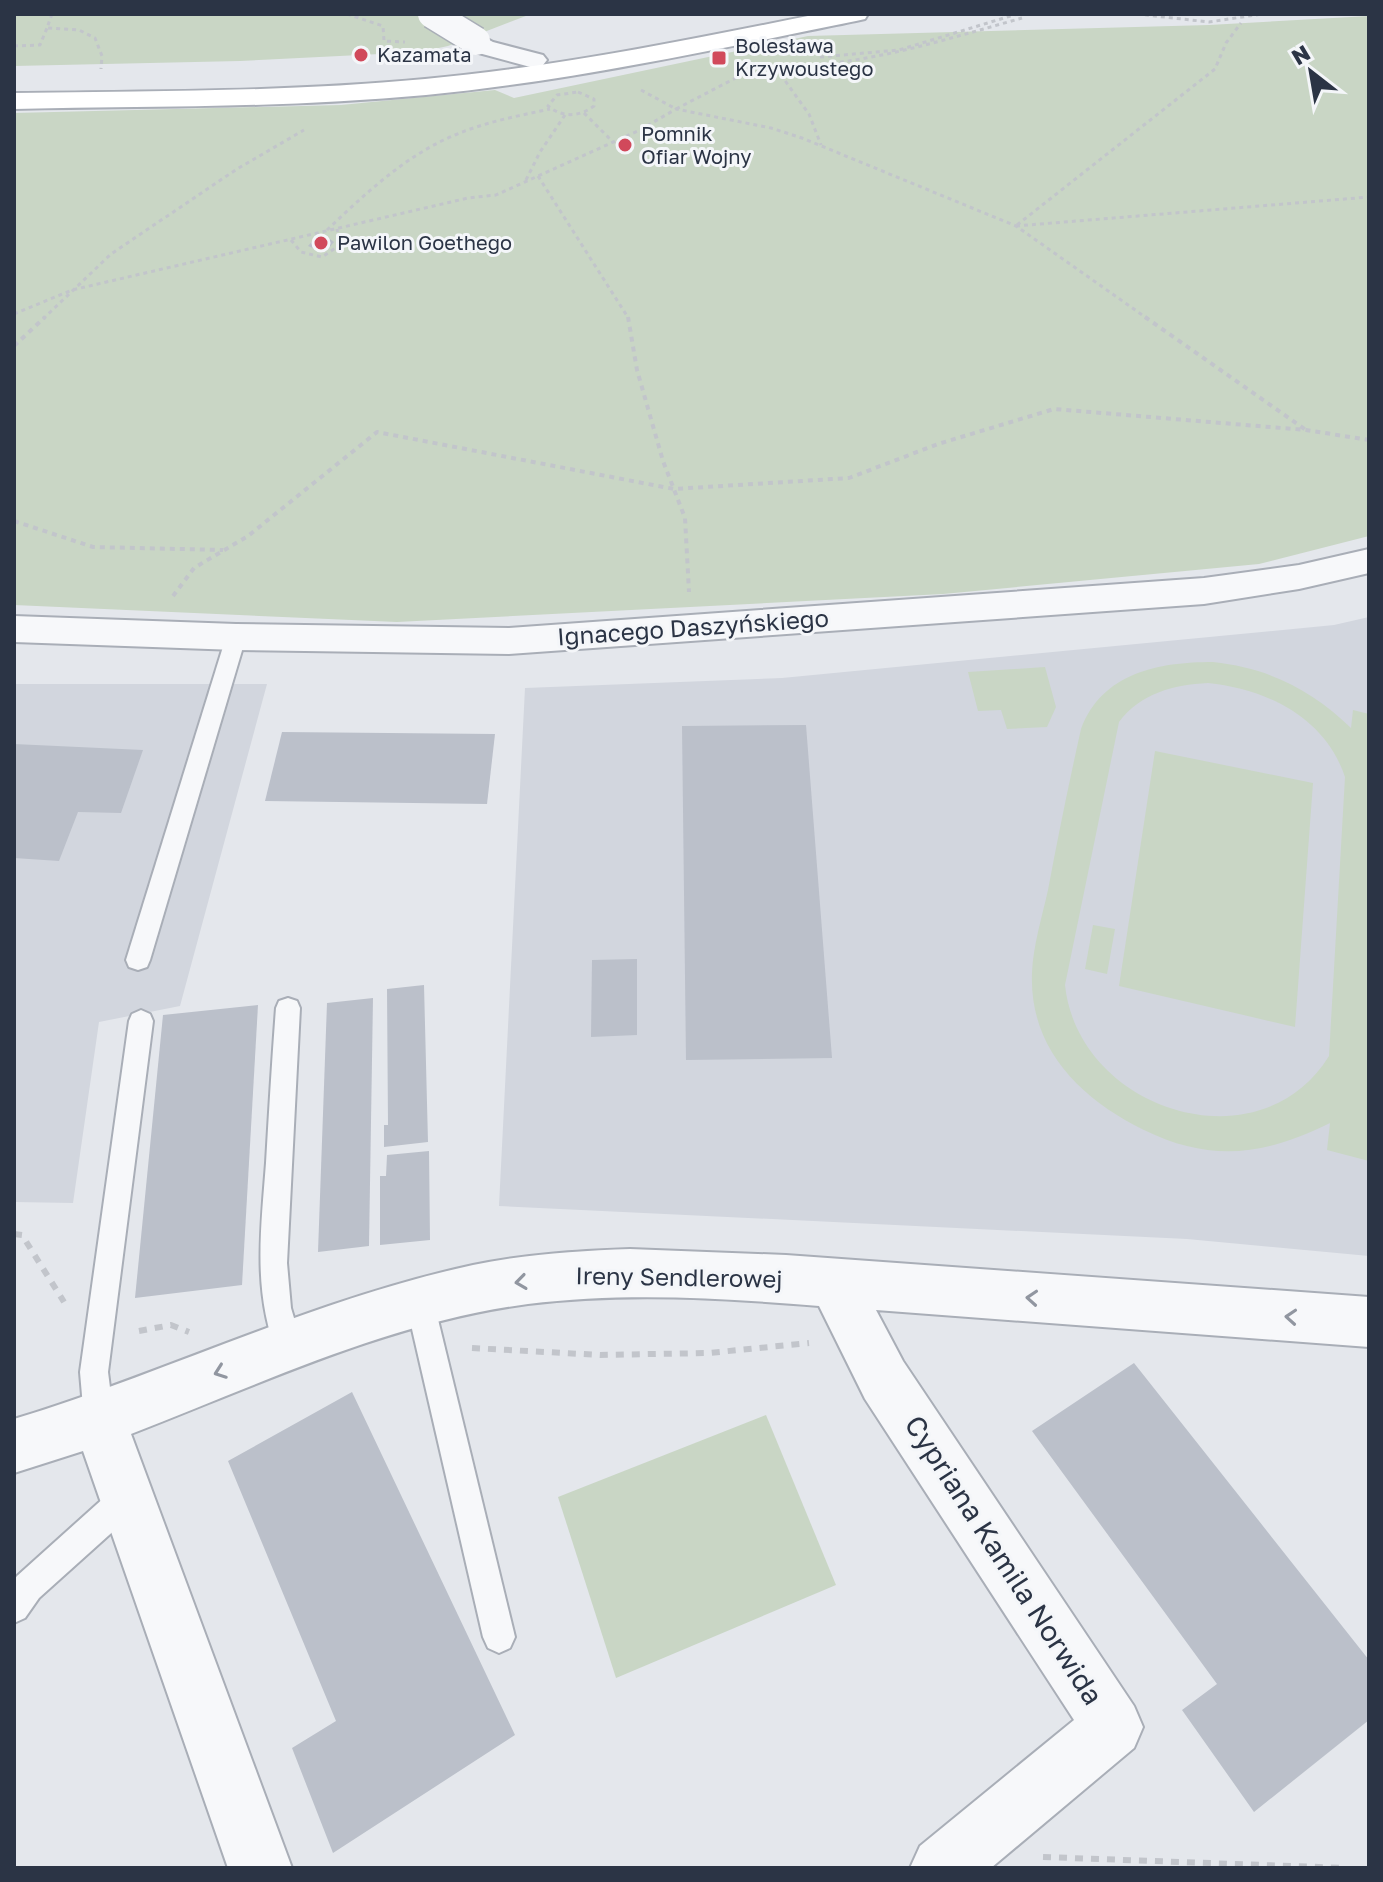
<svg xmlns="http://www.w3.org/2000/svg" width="1383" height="1882" viewBox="0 0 1383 1882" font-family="'Golos Text',sans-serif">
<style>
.built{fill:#d2d6de}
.green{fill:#c9d6c5;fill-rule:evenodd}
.building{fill:#bbc0ca}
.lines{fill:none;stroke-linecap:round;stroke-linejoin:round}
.service-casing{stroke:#a9aeb7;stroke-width:4}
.minor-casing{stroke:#a9aeb7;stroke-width:4}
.secondary-casing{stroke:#a9aeb7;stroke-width:4}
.path-far2{stroke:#c2c5cb;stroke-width:3;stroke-dasharray:4 4;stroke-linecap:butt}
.path-far1{stroke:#c2c5cb;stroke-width:4;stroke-dasharray:5 5;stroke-linecap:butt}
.path{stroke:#c2c5cb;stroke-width:6;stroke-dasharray:8 8;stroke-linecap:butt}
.service{fill:#f7f8fa;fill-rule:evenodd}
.minor{fill:#f7f8fa;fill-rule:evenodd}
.secondary{fill:#fff;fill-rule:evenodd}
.minor-bridge-casing{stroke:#a9aeb7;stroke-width:31;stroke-linecap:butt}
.minor-bridge{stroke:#f7f8fa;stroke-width:28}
.oneway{stroke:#9196a0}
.poi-dot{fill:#d1495b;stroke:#f4f6f9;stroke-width:3}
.labels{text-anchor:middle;stroke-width:6;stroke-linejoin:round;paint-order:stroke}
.far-poi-label{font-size:20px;fill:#2b3445;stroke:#f4f6f9;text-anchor:start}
.street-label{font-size:24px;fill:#2b3445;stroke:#f4f6f9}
.near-street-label{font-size:28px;fill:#2b3445;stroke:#f4f6f9}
</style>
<rect width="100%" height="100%" fill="#e4e7ec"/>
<g class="built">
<polygon points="1369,617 1369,1256 1187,1239 499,1206 525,688 782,678 1334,625"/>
<polygon points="14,684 267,684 180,1006 99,1022 73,1203 14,1202"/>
</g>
<g class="green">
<polygon points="14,14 531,14 448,46 420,52 240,61 14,66"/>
<polygon points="1369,16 1369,536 1259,564 943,594 397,622 14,605 14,113 341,105 495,90 514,98 808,36 1209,25"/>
<path d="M 1213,662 C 1268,668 1311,689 1351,728 L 1353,710 L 1369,714 L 1369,1161 L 1327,1150 L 1330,1123 C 1266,1155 1211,1163 1144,1130 C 1081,1099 1029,1049 1032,973 C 1033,946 1042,917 1048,890 C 1058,836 1069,783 1081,729 C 1102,673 1158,662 1213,662 ZM 1208,683 C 1266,689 1325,717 1345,777 L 1329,1056 C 1259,1169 1078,1110 1065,985 L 1119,722 C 1141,693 1173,685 1208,683 Z"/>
<polygon points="1045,667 1056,707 1047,727 1007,729 1001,710 978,711 968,672"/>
<polygon points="1155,751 1313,783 1295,1027 1119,986"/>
<polygon points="1093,925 1115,929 1107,974 1085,969"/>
<polygon points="766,1415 836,1585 616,1678 558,1497"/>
</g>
<g class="building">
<polygon points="327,237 334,242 329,248 317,250 308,246 315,238"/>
<polygon points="806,725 832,1058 686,1060 682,726"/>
<polygon points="282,732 495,734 487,804 265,801"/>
<polygon points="14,744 143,750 121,813 78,812 59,861 14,858"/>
<polygon points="637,959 637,1035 591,1037 592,960"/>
<polygon points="424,985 428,1142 384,1147 384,1125 388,1125 387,989"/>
<polygon points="373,998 369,1246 318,1252 327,1003"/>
<polygon points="258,1005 242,1285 135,1298 163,1015"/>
<polygon points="429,1151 430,1240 380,1245 380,1176 386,1176 387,1155"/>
<polygon points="1134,1363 1369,1660 1369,1720 1254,1812 1182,1710 1217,1684 1032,1431"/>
<polygon points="352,1392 515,1735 333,1853 292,1748 336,1721 228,1461"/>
</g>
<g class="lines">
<g class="service-casing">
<g id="service">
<polygon points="236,630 243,632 246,637 150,960 147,967 138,970 129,967 126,960 226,637 229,632"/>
<path d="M 288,998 L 297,1001 L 300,1008 L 287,1263 L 291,1308 L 303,1348 L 299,1358 L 289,1362 L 279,1358 C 252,1295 261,1229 266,1163 C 269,1111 272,1060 276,1008 L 279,1001 Z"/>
<polygon points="141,1010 150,1014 153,1021 108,1372 114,1419 109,1429 99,1434 89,1429 84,1419 80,1372 129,1021 132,1014"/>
<polygon points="420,1290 430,1293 434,1303 515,1637 510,1648 499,1653 488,1648 483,1637 406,1303 410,1293"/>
<polygon points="127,1483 138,1487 142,1498 138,1509 39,1598 25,1618 14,1623 14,1580 17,1576 116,1487"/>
</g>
</g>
<g class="minor-casing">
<g id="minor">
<polygon points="476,33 493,42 543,55 547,60 543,65 534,68 475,52 463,41 467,36"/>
<polygon points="1369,549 1369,573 1299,589 1204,604 509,654 236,650 14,642 14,616 236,624 509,628 1204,578 1299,565"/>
<path d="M 630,1249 L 786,1255 L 1369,1297 L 1369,1347 L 876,1310 L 903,1361 L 1134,1706 L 1143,1727 L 1134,1748 L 991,1868 L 910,1868 L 920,1846 L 1074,1720 L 865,1399 L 819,1306 C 722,1298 625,1292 528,1304 C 390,1322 260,1384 131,1434 L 292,1868 L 228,1868 L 83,1451 L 14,1473 L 14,1419 C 168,1372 315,1299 473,1265 C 525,1254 577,1251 630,1249 Z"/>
</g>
</g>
<g class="secondary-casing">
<path id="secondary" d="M 818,14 L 868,14 L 865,19 L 856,21 C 713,50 571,81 426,95 C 289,108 151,106 14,109 L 14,93 C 151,91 288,92 425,79 C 557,67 688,40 818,14 Z"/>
</g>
<g class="path-far2">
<polyline points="52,14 47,28 79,30 95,38 102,56 101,69"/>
<polyline points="347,14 383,26 384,41 405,42"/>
<polyline points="1137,14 1209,22 1262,14"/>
<polyline points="14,46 40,45 47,28"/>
<polyline points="820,57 899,50 1017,14"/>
<path d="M 768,67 C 857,68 937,42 1022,18"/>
<polyline points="776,68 809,114 821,145"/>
<polyline points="641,90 676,109 749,71"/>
<path d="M 578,92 L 594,99 L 594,106 C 579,117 563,118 548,106 L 557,95 Z"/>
<polyline points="584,113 613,142"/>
<polyline points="538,176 629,319"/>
<polyline points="526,180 540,152 565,115"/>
<polyline points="1017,225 1215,69 1226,43 1241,23"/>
<polyline points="1016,226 1369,197"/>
<path d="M 327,230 C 365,194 406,155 455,135 C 485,122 518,116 550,109"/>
<polyline points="291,240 301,252 322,257 340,245 337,229"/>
<polyline points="14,314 72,290 468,198 496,195 640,130 676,109 771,128 802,138 1016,226 1148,319"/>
<polyline points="43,319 111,254 237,169 304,130"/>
</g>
<g class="path-far1">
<polyline points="628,317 637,370 663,461 685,518 689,592"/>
<polyline points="1145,317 1306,430"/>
<polyline points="14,346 45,317"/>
<polyline points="14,521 93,547 223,550"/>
<polyline points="173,596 194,568 248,536 377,432 674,489 849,478 938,444 1054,409 1306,430 1369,440"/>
</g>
<g class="path">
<polyline points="14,1234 22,1235 64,1302"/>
<polyline points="139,1331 171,1325 189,1332"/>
<polyline points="472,1348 600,1355 709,1353 809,1343"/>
<polyline points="1043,1857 1346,1868"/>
</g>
<use href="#service" class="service"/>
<use href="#minor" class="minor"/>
<use href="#secondary" class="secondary"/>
<g class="minor-bridge-casing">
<polyline id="minor-bridge" points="432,14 476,41"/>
</g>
<use href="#minor-bridge" class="minor-bridge"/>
</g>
<defs><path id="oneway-chevron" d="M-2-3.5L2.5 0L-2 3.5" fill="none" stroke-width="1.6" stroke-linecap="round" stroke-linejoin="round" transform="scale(2)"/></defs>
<g class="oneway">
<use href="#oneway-chevron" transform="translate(521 1282) rotate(172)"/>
<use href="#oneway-chevron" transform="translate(1032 1298) rotate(-176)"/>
<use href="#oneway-chevron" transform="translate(1291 1317) rotate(-176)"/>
<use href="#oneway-chevron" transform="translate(220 1372) rotate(160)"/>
</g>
<g class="poi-dot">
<circle cx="361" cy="55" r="8"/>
<rect x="711" y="50" width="16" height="16" rx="4"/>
<circle cx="625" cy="145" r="8"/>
<circle cx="321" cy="243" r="8"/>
</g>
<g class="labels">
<g class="far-poi-label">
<text x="735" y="53">Bolesława<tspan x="735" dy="23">Krzywoustego</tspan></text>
<text x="377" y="62">Kazamata</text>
<text x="641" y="141">Pomnik<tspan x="641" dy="23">Ofiar Wojny</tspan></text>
<text x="337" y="250">Pawilon Goethego</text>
</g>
<g class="street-label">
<text transform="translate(693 628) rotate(-4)" y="8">Ignacego Daszyńskiego</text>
<text transform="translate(679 1278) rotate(1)" y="8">Ireny Sendlerowej</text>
</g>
<g class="near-street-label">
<text transform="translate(1004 1560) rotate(57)" y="10">Cypriana Kamila Norwida</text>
</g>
</g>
<rect width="1383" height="1882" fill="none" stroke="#2b3445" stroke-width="32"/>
<g transform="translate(1311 72) rotate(329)" stroke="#f4f6f9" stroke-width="6" paint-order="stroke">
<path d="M0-6L14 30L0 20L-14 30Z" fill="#2b3445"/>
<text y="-12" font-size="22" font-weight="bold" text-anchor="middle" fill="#2b3445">N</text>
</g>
</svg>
